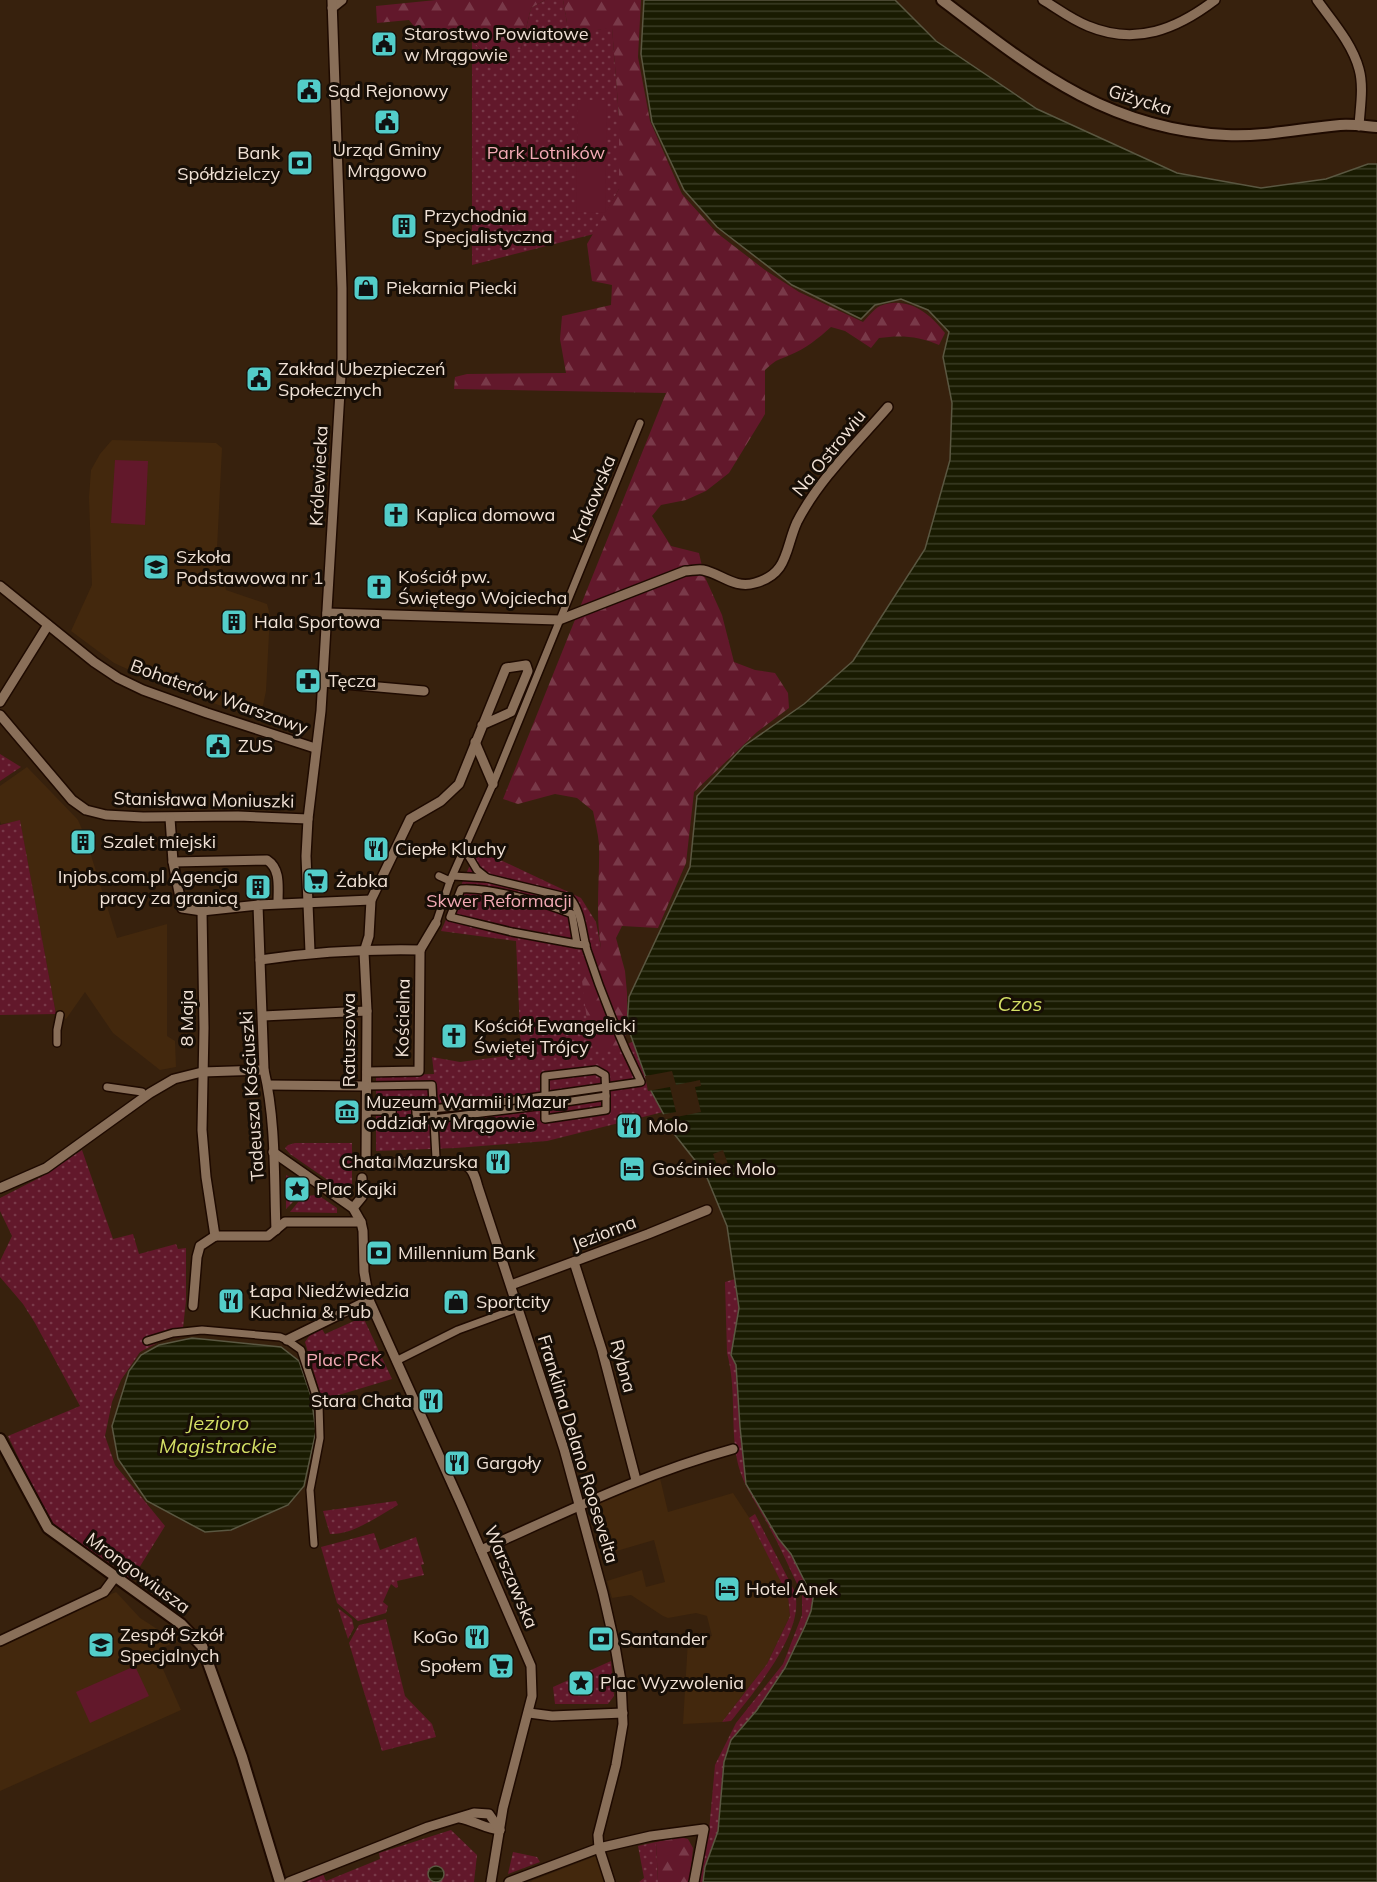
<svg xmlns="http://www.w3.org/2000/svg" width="1377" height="1882" viewBox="0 0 1377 1882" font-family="Mulish,sans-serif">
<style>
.built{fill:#43280d}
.grass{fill:url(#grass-dots)}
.forest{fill:url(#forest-firs)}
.garden{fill:#62182b}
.water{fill:url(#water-rules);stroke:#5a5741;stroke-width:1.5}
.pier{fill:#37210d}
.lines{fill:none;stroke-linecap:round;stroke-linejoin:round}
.pedestrian-casing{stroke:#1e0a00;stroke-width:10}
.minor-casing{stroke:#1e0a00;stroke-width:12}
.tertiary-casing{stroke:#1e0a00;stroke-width:14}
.pedestrian{stroke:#896f59;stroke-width:7}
.minor{stroke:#896f59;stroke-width:9}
.tertiary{stroke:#896f59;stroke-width:10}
.labels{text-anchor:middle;stroke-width:6;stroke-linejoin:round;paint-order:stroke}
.poi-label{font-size:18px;fill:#f1e2d6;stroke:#170e06;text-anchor:start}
.street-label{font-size:18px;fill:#f1e2d6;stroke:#170e06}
.park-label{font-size:18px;fill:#f3aab5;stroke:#170e06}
.water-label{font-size:20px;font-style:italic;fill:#d4df65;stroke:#170e06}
</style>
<defs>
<pattern id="grass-dots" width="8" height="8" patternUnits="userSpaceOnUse" patternTransform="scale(1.5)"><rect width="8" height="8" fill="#62182b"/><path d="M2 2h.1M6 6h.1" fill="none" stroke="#793949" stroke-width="1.8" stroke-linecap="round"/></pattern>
<pattern id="forest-firs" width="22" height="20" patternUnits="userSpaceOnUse" patternTransform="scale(1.5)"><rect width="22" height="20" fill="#62182b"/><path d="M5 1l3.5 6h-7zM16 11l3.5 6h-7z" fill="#793949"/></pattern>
<pattern id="water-rules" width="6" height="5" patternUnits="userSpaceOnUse" patternTransform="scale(1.5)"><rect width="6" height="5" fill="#191b01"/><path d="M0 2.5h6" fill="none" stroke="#3b3c25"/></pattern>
</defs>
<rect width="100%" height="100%" fill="#37210d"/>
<g class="built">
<polygon points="112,440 216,443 222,448 217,549 226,590 267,604 270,615 266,691 260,720 158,683 114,663 71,631 92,585 89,497 91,470 100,454"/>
<polygon points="27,767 78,820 84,834 73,838 78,852 89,849 117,938 167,924 167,1036 175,1041 176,1067 160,1070 113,1033 85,992 66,1019 56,1014 20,821 1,824 0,821 0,786"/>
<polygon points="660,1478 668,1512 733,1493 756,1528 788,1597 790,1616 767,1664 722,1722 683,1724 688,1640 712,1636 707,1616 696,1613 668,1618 663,1616 631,1595 612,1598 607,1581 642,1570 646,1587 665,1582 654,1540 603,1555 591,1505"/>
<polygon points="116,1592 140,1618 168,1636 183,1639 155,1651 181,1710 0,1791 0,1645"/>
<polygon points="596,1856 606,1882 532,1882 531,1881"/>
</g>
<g class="grass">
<polygon points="545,0 563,0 567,23 597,30 612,27 619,117 619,189 594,234 472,265 472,41 481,49 521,49 531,8"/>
<polygon points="0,754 21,767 0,781"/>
<polygon points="20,820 56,1014 0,1015 0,825"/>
<polygon points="477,849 581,898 596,922 601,948 586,1009 590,1044 619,1048 634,1041 650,1089 663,1112 547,1141 456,1148 376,1151 376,1076 434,1074 432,1057 460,1062 521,1054 516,941 441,931"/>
<polygon points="295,1143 352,1143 352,1186 350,1190 345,1192 290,1154 285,1148 288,1145"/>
<polygon points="82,1150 113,1239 133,1234 139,1254 176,1244 178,1249 186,1248 186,1301 182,1337 165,1339 140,1352 121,1380 112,1402 105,1436 115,1465 165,1526 131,1581 122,1571 51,1526 8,1436 80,1406 35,1323 23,1304 0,1277 0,1261 12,1236 0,1211 0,1198 41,1177"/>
<polygon points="286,1175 299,1181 300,1195 286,1209"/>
<polygon points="318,1195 337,1208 337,1213 290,1212 303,1196"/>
<path d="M 735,1279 L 739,1308 L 731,1355 L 736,1365 L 740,1427 L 746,1484 L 778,1538 L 791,1554 L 813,1598 L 811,1611 L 805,1626 L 785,1668 L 757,1710 L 731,1740 L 724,1762 L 718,1831 L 705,1867 L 703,1882 L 697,1882 L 709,1831 L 715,1765 L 736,1723 L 783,1664 L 802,1615 L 802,1594 C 789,1568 778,1541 763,1516 C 751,1494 740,1480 736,1454 C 731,1421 736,1386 727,1353 L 725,1282 Z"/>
<polygon points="363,1317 392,1379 322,1400 305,1342 312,1332 322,1329 325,1334"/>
<path d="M 396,1501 L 398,1505 C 378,1516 353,1535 330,1534 L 323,1511 Z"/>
<path d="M 755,1514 L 794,1590 C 808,1629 754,1692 731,1721 L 722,1722 L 767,1664 L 790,1616 L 788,1596 L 749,1518 Z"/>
<polygon points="374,1533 380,1550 416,1537 424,1564 421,1565 424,1575 397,1581 398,1587 396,1588 391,1584 383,1602 388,1606 386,1613 358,1621 337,1603 321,1547"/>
<polygon points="338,1608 352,1619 354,1628 348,1639"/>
<polygon points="386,1619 405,1696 432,1724 436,1737 382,1751 349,1643 359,1625"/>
<polygon points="611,1661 614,1696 608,1704 555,1704 553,1687"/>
<polygon points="451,1830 477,1855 474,1882 302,1882 323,1874 326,1881 380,1859 379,1853"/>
<polygon points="656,1842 658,1882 639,1882 644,1878 638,1846"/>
<polygon points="513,1852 537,1857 540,1862 508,1874"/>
</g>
<g class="forest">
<polygon points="436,0 545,0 531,8 521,49 481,49 466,35 417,30 409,20 377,23 376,6"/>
<path d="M 563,0 L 641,0 L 638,57 L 650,121 L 682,194 L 717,233 L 765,270 L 799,292 L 863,322 C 868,317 874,309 880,306 C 907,295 930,313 945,333 L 939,345 C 919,336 900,335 879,338 L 871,348 L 845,331 L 831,327 C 819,338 805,349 790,355 C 777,361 778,358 765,370 L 765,414 L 729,473 L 706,491 L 686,500 L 661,505 L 652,516 L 671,546 L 699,553 L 704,575 L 722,615 L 734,662 L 755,670 L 775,673 L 788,693 L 789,708 L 757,732 L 694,792 L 686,863 L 658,928 L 622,926 L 616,938 L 625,971 L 627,993 L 627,1033 L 619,1048 L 600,1051 L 590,1044 L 579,957 L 601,948 C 595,913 600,879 599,844 C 598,833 595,822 593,811 L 577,798 L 555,794 L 518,804 L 503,799 L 666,393 L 454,389 L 455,377 L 467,374 L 566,373 L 560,339 L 562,316 L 611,305 L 612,285 L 592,281 L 587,244 L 619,189 L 619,117 L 612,28 L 597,30 L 579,41 L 567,23 Z"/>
<polygon points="680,1837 688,1839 693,1848 690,1882 658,1882 656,1842"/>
</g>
<g class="garden">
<polygon points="578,100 607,100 605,213 576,212"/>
<polygon points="115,460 148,461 145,525 111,523"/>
<polygon points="135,1666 149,1696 90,1723 76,1692"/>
</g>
<g class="water">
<polygon points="644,0 895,0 936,41 1037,109 1177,173 1261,188 1326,179 1368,164 1377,164 1377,1882 703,1882 705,1867 718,1831 724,1762 731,1740 757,1710 785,1668 805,1626 811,1611 813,1598 791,1554 778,1538 746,1484 740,1427 736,1365 731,1355 739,1308 727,1226 705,1173 675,1135 650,1089 627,1025 629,997 690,867 697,796 744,746 804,704 853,661 925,549 950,460 952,403 943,357 949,332 928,310 901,299 875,305 861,319 792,285 717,227 684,190 652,122 641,54"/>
<polygon points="192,1338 281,1347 299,1361 311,1396 316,1431 304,1486 288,1505 231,1530 205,1532 147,1501 118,1459 112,1426 129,1371 141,1355 159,1345"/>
<circle cx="436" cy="1874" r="8"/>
</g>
<g class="pier">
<polygon points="672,1071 676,1085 700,1080 701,1086 695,1087 701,1112 662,1120 660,1115 676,1112 670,1087 648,1091 645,1076"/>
<polygon points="723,1150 729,1167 707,1175 705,1171 717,1166 713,1154"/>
</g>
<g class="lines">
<g class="pedestrian-casing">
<g id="pedestrian">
<polyline points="439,876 450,881"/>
<polyline points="453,876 487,878"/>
<polyline points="436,923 450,881 493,784 640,423"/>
<path d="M 577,944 L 572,914 C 546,903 489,887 461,889 L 450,917 L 512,932 L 577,944 L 586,945"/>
<polyline points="57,1043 57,1030 60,1015"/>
<polygon points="596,1070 605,1075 606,1096 545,1105 545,1076"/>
<polyline points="365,1086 432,1085 436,1158"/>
<polyline points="107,1087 142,1092"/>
<polyline points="416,1110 416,1120 433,1119 545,1105 545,1119 606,1110 606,1096"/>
<path d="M 366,1111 L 392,1111 L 392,1105 L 416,1104 L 416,1110 L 480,1105 L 641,1082 C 620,1040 602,996 587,950 C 582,933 582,912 570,898 L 487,878 L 477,870 L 465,850"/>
<polyline points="392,1111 392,1125 416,1125 416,1120"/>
<polyline points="147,1341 173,1333 202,1330 280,1337 287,1340 301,1350 319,1405 320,1438 310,1490 314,1544"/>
<polyline points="396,1361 458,1330 518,1308"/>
</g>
</g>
<g class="minor-casing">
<g id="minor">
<path d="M 1043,0 C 1058,9 1072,20 1088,26 C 1136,46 1177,29 1215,0"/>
<path d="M 1317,0 C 1332,21 1352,43 1359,69 C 1364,87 1360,108 1359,126"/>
<polyline points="332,8 342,0"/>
<polyline points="0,586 94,662 118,678 143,690 207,713 315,748"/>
<path d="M 327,613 L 559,620 L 685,571 C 690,571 698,569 703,570 C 722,574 734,589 755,583 C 789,574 785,548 797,522 C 819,479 857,443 888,407"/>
<polyline points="322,682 424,691"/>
<polyline points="0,702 48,625"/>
<polyline points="0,715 72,800 86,810 106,815 143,817 238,816 308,819"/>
<path d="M 482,725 L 511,712 L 528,671 L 526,665 L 506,668 L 459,784 L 441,801 L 410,819 L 371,900 L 369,936 L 364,952 L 367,1011 L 366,1164 C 385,1164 454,1159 467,1166 C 474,1170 476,1180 478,1187 L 564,1449 L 603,1593 L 615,1646 L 621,1681 L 623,1724 L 616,1765 L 598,1835 L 599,1848 L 610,1882"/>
<polyline points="475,742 493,784"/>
<polyline points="170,818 173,862 182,908 202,911 258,905"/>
<path d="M 173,862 L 267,860 C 281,869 278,887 278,903"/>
<polyline points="202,911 204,1028 202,1130 206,1177 215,1236"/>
<polyline points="420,950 436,923"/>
<polyline points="310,952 306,856 308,819 321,711 342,358 342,288 332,0"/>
<path d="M 260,960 C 314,952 367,949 420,950"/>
<polyline points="263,1016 367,1011"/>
<polyline points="367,1072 419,1071 420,950"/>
<polyline points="268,1085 365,1086"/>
<polyline points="273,1152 353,1208 361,1222 363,1231 364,1272 369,1300 461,1504 531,1666 532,1696 503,1808 491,1882"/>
<polyline points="0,1188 46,1168 150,1093 174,1079 202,1072 264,1070"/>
<polyline points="353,1208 362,1197 362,1178"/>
<path d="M 276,1230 C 274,1177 276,1121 264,1070 L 258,905 L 371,900"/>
<polyline points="215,1236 268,1236 285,1222 361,1222"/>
<polyline points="574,1262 602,1350 636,1480"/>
<polyline points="511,1285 648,1234 707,1210"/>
<polyline points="193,1306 197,1257 200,1246 215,1236"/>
<polyline points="287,1340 369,1300"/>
<path d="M 481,1550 C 564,1513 645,1473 733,1449"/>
<polyline points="0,1641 104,1592 115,1577"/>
<polyline points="529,1713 552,1716 623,1713"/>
<path d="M 460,1818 C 475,1821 486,1829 500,1830"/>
<polyline points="289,1882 428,1827 474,1813 489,1814 500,1830"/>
<polyline points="509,1882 599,1848 651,1836 704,1829 694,1882"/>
</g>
</g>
<g class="tertiary-casing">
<g id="tertiary">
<path d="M 942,0 C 1033,69 1106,129 1226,135 C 1265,137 1303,128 1340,125 C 1352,124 1365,126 1377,127"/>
<polyline points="0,1439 48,1528 181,1624 202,1646 242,1757 280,1882"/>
</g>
</g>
<use href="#pedestrian" class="pedestrian"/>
<use href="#minor" class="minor"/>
<use href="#tertiary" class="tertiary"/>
</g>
<defs>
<g id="civic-square" transform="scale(1.35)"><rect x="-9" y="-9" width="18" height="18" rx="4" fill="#53cdc9" stroke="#170e06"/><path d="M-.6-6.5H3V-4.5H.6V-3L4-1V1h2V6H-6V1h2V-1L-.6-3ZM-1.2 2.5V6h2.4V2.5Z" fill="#111"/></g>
<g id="bank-square" transform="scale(1.35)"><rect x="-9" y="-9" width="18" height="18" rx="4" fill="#53cdc9" stroke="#170e06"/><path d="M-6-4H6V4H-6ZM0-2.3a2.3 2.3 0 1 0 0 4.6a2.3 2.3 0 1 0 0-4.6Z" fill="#111"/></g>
<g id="building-square" transform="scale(1.35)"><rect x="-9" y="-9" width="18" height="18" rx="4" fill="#53cdc9" stroke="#170e06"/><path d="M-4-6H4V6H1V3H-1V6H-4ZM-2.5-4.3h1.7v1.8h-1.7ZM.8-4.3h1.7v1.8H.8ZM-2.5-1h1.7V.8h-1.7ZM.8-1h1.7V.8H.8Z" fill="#111"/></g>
<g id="shop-square" transform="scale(1.35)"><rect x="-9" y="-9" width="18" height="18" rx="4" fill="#53cdc9" stroke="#170e06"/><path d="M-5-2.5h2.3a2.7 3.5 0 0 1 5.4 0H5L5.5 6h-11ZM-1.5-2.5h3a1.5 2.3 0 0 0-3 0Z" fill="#111"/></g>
<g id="church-square" transform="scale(1.35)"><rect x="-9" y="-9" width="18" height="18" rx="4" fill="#53cdc9" stroke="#170e06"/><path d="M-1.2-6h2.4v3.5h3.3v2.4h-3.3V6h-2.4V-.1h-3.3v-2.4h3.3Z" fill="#111"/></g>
<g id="school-square" transform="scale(1.35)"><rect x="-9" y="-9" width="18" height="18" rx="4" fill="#53cdc9" stroke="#170e06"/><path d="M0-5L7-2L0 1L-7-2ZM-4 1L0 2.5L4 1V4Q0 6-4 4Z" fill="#111"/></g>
<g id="pharmacy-square" transform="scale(1.35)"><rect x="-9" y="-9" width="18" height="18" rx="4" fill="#53cdc9" stroke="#170e06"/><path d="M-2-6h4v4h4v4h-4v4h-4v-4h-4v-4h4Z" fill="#111"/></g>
<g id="restaurant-square" transform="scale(1.35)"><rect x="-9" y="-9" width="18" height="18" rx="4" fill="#53cdc9" stroke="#170e06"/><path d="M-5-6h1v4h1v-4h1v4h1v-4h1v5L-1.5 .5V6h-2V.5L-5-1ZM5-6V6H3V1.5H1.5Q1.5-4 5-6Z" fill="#111"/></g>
<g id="supermarket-square" transform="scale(1.35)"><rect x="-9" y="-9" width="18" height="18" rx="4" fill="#53cdc9" stroke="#170e06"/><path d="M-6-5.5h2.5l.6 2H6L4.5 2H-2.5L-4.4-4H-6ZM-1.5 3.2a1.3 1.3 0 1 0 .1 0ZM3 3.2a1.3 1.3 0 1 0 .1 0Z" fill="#111"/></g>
<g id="museum-square" transform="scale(1.35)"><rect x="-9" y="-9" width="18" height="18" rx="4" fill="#53cdc9" stroke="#170e06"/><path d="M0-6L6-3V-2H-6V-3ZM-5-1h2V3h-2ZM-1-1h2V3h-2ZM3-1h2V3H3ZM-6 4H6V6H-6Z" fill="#111"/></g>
<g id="hotel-square" transform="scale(1.35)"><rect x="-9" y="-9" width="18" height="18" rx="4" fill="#53cdc9" stroke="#170e06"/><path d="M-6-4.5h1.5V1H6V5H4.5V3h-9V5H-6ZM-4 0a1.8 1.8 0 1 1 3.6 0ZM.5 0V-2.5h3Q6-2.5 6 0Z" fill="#111"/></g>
<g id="sight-square" transform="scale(1.35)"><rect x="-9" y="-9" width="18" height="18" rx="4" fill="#53cdc9" stroke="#170e06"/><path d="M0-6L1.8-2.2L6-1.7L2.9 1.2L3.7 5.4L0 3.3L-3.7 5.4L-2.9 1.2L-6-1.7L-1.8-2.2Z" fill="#111"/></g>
</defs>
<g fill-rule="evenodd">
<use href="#civic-square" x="384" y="44"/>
<use href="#civic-square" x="309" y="91"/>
<use href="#civic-square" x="387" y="122"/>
<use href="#bank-square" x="300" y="163"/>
<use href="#building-square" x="404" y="226"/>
<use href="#shop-square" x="366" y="288"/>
<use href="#civic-square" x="259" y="379"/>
<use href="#church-square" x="396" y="515"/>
<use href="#school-square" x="156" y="567"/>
<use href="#church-square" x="379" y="587"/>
<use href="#building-square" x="234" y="622"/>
<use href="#pharmacy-square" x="308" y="681"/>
<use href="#civic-square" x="218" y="746"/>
<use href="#building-square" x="83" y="842"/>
<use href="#restaurant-square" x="376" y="849"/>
<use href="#supermarket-square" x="316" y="881"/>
<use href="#building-square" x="258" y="887"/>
<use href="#church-square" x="454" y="1036"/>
<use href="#museum-square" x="347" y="1112"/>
<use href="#restaurant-square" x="629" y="1126"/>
<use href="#restaurant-square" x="498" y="1162"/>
<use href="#hotel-square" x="632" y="1169"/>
<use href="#sight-square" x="297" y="1189"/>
<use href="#bank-square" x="379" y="1253"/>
<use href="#restaurant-square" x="231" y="1301"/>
<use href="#shop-square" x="456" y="1302"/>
<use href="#restaurant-square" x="431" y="1401"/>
<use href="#restaurant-square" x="457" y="1463"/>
<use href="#hotel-square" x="727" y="1589"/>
<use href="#restaurant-square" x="477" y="1637"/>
<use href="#bank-square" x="601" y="1639"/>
<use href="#school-square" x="101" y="1645"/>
<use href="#supermarket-square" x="501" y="1666"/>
<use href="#sight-square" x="581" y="1683"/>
</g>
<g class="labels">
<g class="poi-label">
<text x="404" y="40">Starostwo Powiatowe<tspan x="404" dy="21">w Mrągowie</tspan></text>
<text x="328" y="97">Sąd Rejonowy</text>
<text x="387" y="156" text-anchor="middle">Urząd Gminy<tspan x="387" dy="21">Mrągowo</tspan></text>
<text x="280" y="159" text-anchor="end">Bank<tspan x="280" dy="21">Spółdzielczy</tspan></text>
<text x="424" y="222">Przychodnia<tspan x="424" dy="21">Specjalistyczna</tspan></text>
<text x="386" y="294">Piekarnia Piecki</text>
<text x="278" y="375">Zakład Ubezpieczeń<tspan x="278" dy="21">Społecznych</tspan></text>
<text x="416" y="521">Kaplica domowa</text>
<text x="176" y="563">Szkoła<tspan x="176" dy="21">Podstawowa nr 1</tspan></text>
<text x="398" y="583">Kościół pw.<tspan x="398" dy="21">Świętego Wojciecha</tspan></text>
<text x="254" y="628">Hala Sportowa</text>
<text x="328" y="687">Tęcza</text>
<text x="238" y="752">ZUS</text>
<text x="103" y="848">Szalet miejski</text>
<text x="395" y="855">Ciepłe Kluchy</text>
<text x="238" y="883" text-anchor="end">Injobs.com.pl Agencja<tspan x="238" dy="21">pracy za granicą</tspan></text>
<text x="336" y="887">Żabka</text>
<text x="474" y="1032">Kościół Ewangelicki<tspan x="474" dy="21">Świętej Trójcy</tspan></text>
<text x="366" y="1108">Muzeum Warmii i Mazur<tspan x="366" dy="21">oddział w Mrągowie</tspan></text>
<text x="648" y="1132">Molo</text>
<text x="478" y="1168" text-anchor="end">Chata Mazurska</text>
<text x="652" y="1175">Gościniec Molo</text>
<text x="316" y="1195">Plac Kajki</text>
<text x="398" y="1259">Millennium Bank</text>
<text x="250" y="1297">Łapa Niedźwiedzia<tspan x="250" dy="21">Kuchnia &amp; Pub</tspan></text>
<text x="476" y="1308">Sportcity</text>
<text x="412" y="1407" text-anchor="end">Stara Chata</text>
<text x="476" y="1469">Gargoły</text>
<text x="746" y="1595">Hotel Anek</text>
<text x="120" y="1641">Zespół Szkół<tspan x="120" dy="21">Specjalnych</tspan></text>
<text x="458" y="1643" text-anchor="end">KoGo</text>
<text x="620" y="1645">Santander</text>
<text x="482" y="1672" text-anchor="end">Społem</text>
<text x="600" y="1689">Plac Wyzwolenia</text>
</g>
<g class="street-label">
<text transform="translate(1140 100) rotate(17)" y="6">Giżycka</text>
<text transform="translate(829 453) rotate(-51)" y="6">Na Ostrowiu</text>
<text transform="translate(319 476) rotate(-87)" y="6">Królewiecka</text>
<text transform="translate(593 499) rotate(-68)" y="6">Krakowska</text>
<text transform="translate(219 697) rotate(20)" y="6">Bohaterów Warszawy</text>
<text transform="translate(204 800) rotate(1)" y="6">Stanisława Moniuszki</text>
<text transform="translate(187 1018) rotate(-90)" y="6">8 Maja</text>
<text transform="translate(403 1018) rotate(-89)" y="6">Kościelna</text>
<text transform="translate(349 1040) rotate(-90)" y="6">Ratuszowa</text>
<text transform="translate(252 1096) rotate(-94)" y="6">Tadeusza Kościuszki</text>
<text transform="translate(604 1233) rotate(-21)" y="6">Jeziorna</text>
<text transform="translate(623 1366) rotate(75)" y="6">Rybna</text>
<text transform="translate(578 1449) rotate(73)" y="6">Franklina Delano Roosevelta</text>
<text transform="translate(138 1573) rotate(36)" y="6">Mrongowiusza</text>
<text transform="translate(511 1577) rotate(67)" y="6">Warszawska</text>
</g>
<g class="park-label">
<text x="546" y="159">Park Lotników</text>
<text x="499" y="907">Skwer Reformacji</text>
<text x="344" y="1366">Plac PCK</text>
</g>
<g class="water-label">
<text x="1020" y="1011">Czos</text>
<text x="218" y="1430">Jezioro<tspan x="218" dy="23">Magistrackie</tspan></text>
</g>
</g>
</svg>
